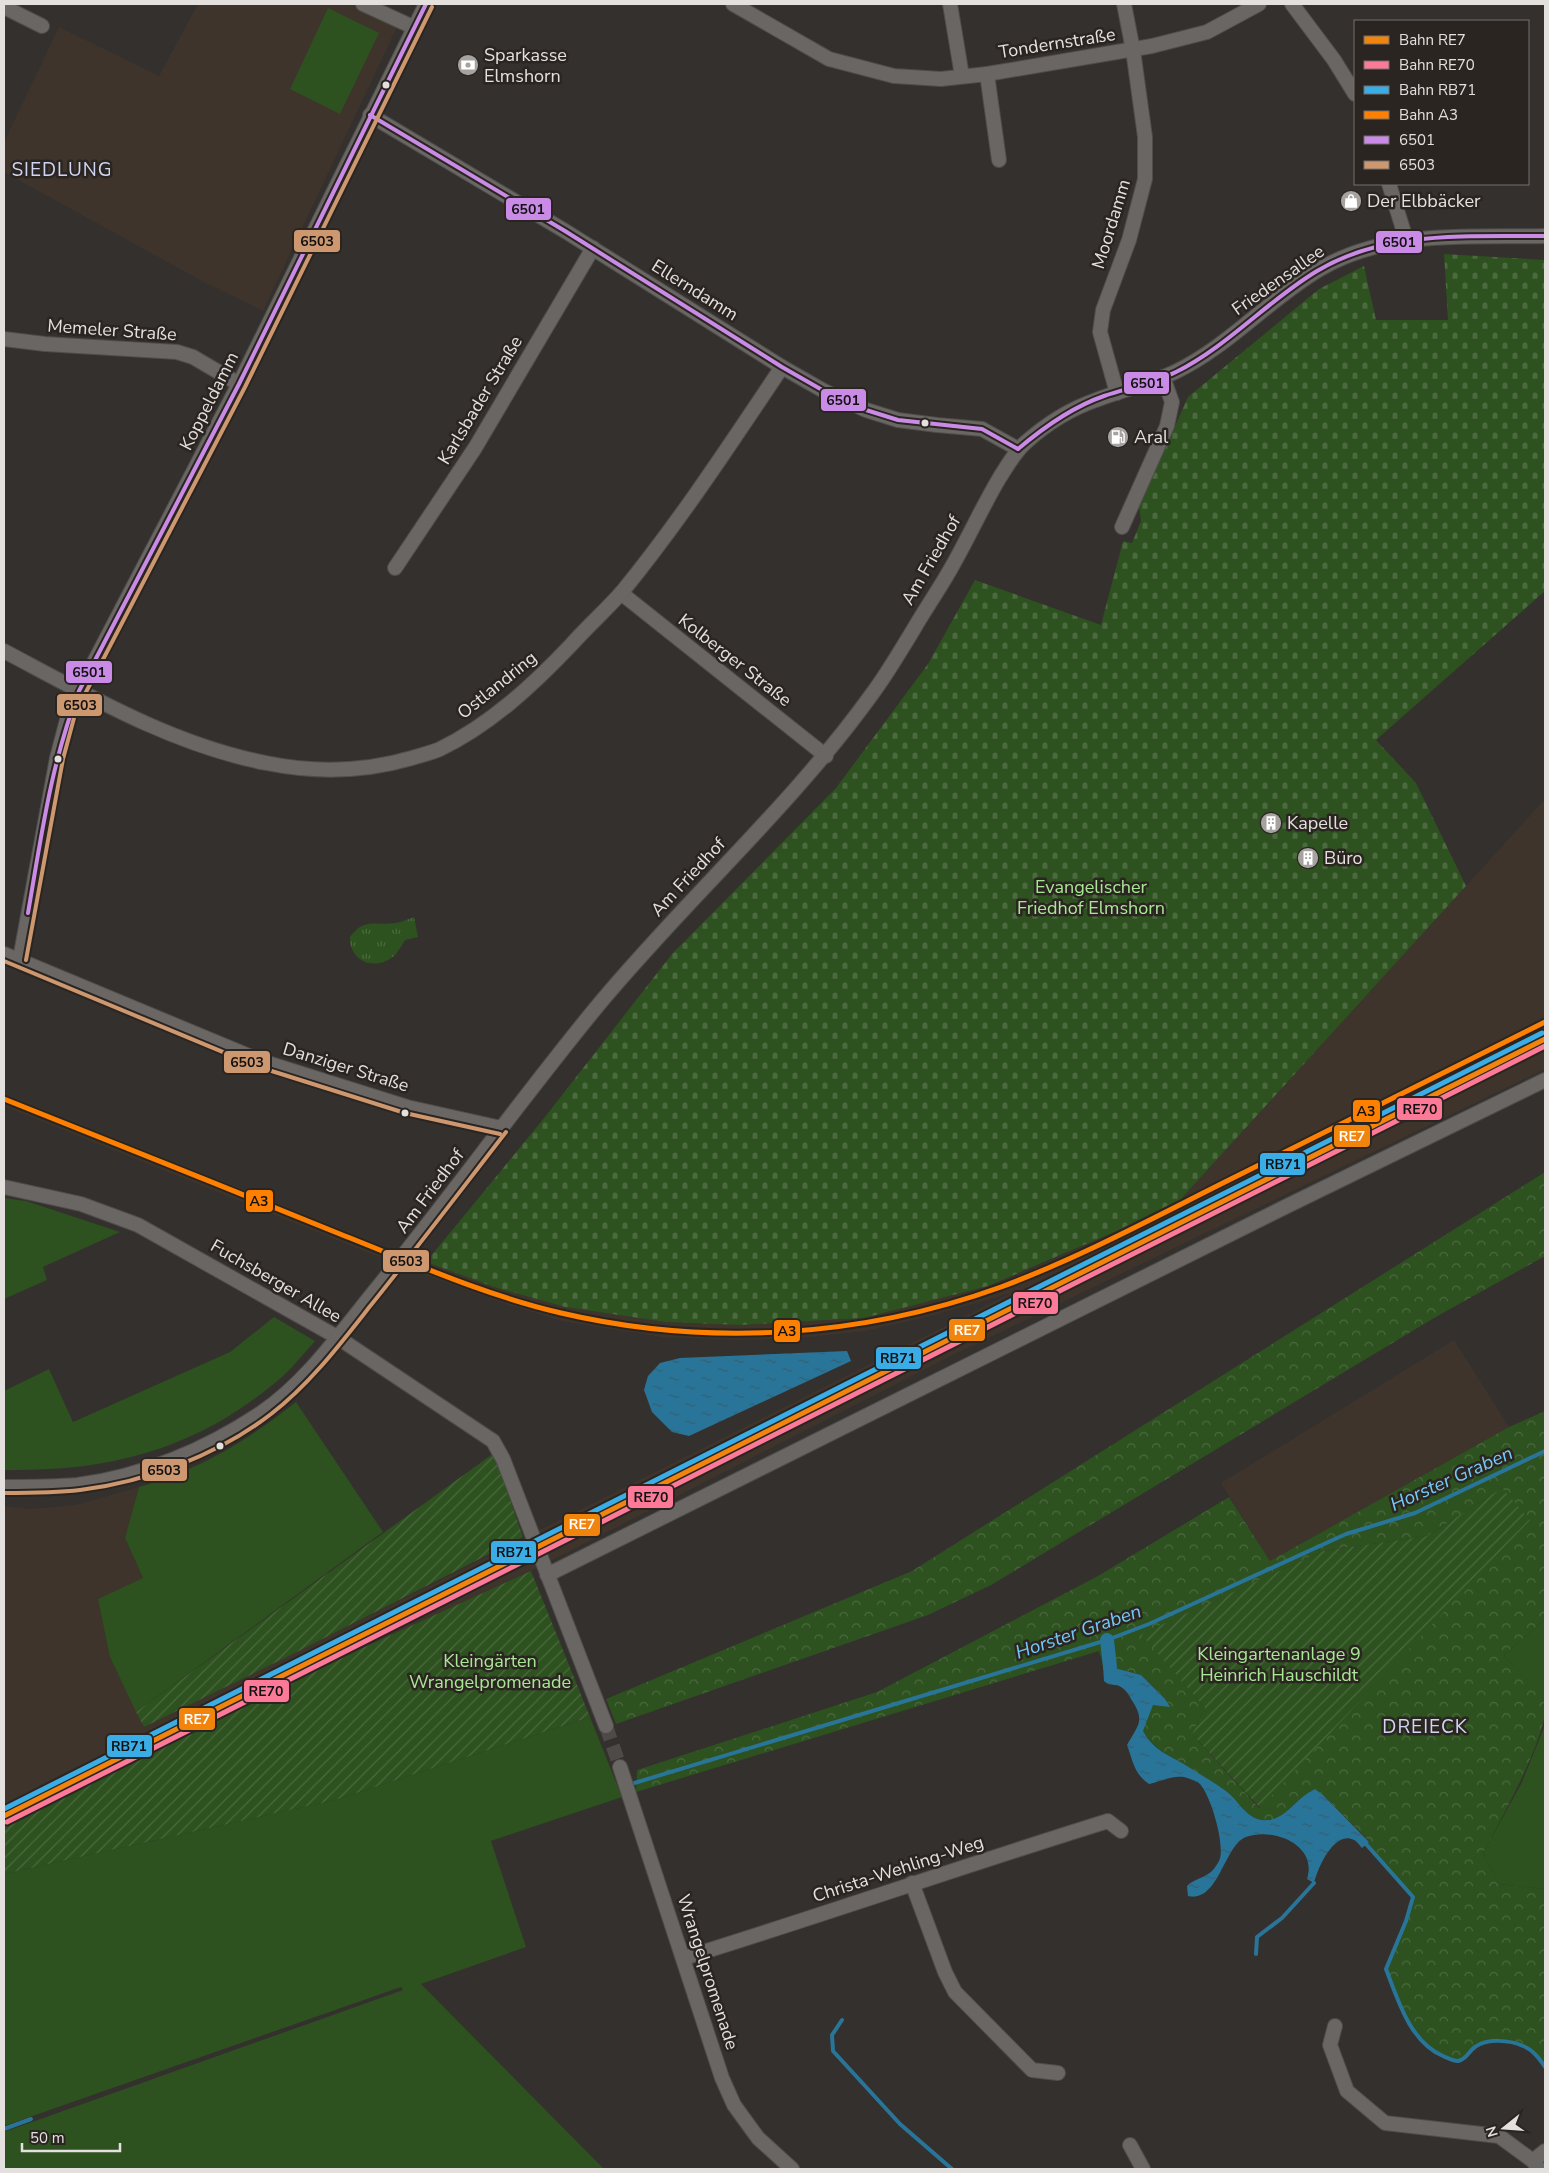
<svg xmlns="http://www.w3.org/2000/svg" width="1549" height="2173" viewBox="0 0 1549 2173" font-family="'Nunito Sans',sans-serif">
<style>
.built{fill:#3e342c}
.grass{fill:#2d511f}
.forest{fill:url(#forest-crowns);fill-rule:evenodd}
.cemetery{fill:url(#cemetery-stones)}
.park{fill:url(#park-tufts)}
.garden{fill:url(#garden-furrows)}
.water{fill:url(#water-ripples)}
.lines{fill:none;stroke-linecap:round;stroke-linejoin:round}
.stream{stroke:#297599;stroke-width:4}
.canal{stroke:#297599;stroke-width:14}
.minor-tunnel{stroke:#4e4a48;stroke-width:14;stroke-dasharray:14 7;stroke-linecap:butt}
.minor-casing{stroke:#4f4d4a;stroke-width:16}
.minor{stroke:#696664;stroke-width:14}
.bus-1-casing{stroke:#2b2521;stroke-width:8}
.bus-2-casing{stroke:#2b2521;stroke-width:8}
.bus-1{stroke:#ca8be6;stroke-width:4}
.bus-2{stroke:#cd976f;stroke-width:4}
.rail-1-casing{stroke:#2b2521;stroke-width:9}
.rail-2-casing{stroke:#2b2521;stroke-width:9}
.rail-3-casing{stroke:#2b2521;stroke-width:9}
.rail-4-casing{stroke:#2b2521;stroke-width:9}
.rail-1{stroke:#f1840d;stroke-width:5}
.rail-2{stroke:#fc7a97;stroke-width:5}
.rail-3{stroke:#3aace6;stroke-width:5}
.rail-4{stroke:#ff8000;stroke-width:5}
.bus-dot{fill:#e4e0de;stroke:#2b2521;stroke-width:2}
.labels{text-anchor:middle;stroke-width:5;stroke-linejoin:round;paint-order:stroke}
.street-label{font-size:18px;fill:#e4e0de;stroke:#2b2521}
.poi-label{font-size:18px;fill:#e4e0de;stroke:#2b2521;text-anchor:start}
.park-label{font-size:18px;fill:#a8e894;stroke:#2b2521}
.neighbourhood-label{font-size:19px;letter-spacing:1px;fill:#d0d6f2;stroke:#2b2521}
.water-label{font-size:19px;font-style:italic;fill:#76c9f6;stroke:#2b2521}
.line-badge{stroke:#2b2521;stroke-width:2}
.badge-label{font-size:14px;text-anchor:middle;font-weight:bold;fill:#fff}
.pale-badge-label{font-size:14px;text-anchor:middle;font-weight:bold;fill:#111}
</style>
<defs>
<pattern id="forest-crowns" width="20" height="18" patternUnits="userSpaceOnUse" patternTransform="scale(1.25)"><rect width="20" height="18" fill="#2d511f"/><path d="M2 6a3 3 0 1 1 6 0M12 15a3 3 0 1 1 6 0" fill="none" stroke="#4b6a3f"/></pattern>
<pattern id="cemetery-stones" width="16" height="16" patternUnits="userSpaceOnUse" patternTransform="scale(1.25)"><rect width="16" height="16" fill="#2d511f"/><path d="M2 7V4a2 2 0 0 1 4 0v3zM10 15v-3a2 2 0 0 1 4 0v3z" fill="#4b6a3f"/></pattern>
<pattern id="park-tufts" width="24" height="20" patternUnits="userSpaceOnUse" patternTransform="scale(1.25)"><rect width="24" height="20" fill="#2d511f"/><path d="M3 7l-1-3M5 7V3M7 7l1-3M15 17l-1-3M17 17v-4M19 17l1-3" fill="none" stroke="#4b6a3f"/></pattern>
<pattern id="garden-furrows" width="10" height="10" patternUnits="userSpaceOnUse" patternTransform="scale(1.25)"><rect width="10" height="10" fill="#2d511f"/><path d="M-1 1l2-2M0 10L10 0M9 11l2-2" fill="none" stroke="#4b6a3f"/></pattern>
<pattern id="water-ripples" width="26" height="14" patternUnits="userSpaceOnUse" patternTransform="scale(1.25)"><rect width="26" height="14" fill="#297599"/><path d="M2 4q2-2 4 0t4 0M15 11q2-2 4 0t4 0" fill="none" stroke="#355e72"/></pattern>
</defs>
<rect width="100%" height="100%" fill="#33302d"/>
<g class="built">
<polygon points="198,4 351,4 398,25 263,311 202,281 4,172 4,142 59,27 159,76"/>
<polygon points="1545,799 1545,1069 947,1358 531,1571 358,1650 4,1824 4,1506 30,1509 76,1505 139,1487 125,1538 143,1578 110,1657 144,1727 291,1655 1011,1293 927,1317 865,1331 800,1338 739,1340 662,1337 561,1321 491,1299 415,1271 426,1262 497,1288 565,1307 665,1322 740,1325 864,1318 988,1286 1049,1261 1181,1199"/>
<polygon points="4,1093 387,1247 379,1257 4,1106"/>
<polygon points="1454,1340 1509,1427 1270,1561 1221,1483"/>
</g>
<g class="grass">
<polygon points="328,8 379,33 340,114 290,89"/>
<polygon points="4,1198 26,1201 120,1232 43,1267 47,1280 4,1299"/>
<path d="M 274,1317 L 315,1341 C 304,1353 294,1366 282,1377 C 199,1449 111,1472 4,1470 L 4,1391 L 49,1369 L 73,1422 L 230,1352 Z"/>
<path d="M 296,1402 L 383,1532 L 136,1712 L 110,1657 L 98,1599 L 143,1578 L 125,1538 L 139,1487 C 202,1468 245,1442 296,1402 Z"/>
<polygon points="1545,1619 1545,1704 1504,1655"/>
<polygon points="590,1717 622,1797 491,1841 526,1947 421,1984 604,2169 4,2169 4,2132 403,1990 401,1987 4,2126 4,1874 335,1800"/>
<polygon points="1545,1725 1545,1889 1499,1884 1483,1853 1521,1784"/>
</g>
<g class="forest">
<polygon points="1545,1172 1545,1256 1434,1318 991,1585 928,1615 616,1724 606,1699 912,1571"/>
<path d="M 1545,1411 L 1545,1619 L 1504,1655 C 1511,1664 1543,1697 1545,1705 C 1549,1734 1498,1825 1483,1853 L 1499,1884 L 1545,1889 L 1545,2067 C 1539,2058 1533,2050 1523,2046 C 1510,2040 1487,2038 1475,2047 C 1469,2051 1466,2060 1458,2061 C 1453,2061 1448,2058 1443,2056 C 1410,2042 1398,2000 1386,1969 L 1406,1921 L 1413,1897 L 1366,1844 L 1369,1841 L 1324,1796 L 1315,1789 C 1298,1796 1286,1819 1268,1820 C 1247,1822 1240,1801 1226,1791 C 1213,1783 1200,1774 1187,1766 C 1168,1754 1156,1752 1143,1731 L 1153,1704 L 1165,1699 L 1141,1675 L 1103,1665 L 1099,1651 L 636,1792 L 637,1770 L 877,1692 L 1098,1576 L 1229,1497 L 1270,1561 L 1509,1427 ZM 1502,1488 L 1260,1808 L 1259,1808 L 1192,1734 L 1205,1708 L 1142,1634 L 1323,1551 L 1427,1536 Z"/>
</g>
<polygon class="cemetery" points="1444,254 1545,260 1545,591 1376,740 1416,783 1466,886 1181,1199 1114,1232 988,1286 864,1318 740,1325 665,1322 565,1307 497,1288 426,1262 545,1117 672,954 836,788 928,664 975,580 1101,625 1123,541 1132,543 1141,521 1139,507 1188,397 1319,289 1364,266 1376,320 1448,320"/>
<path class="park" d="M 414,917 L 418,937 L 405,940 C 402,945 399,950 396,954 C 384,967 360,968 352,949 C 350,946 350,941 350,937 C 364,917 375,926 395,923 C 402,922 408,919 414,917 Z"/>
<g class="garden">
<polygon points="494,1453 523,1537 291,1655 144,1727 136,1712"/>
<polygon points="1502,1488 1530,1520 1260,1808 1192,1734 1205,1708 1141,1634 1323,1551 1427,1536"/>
<polygon points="531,1571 590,1717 335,1800 4,1874 4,1824 358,1650"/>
</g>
<g class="water">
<polygon points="847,1351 851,1361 689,1436 672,1432 652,1412 644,1390 648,1376 660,1363 680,1358"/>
<path d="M 1103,1665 L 1141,1675 L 1165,1699 L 1170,1707 L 1153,1705 L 1143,1731 C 1155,1752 1168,1754 1187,1766 C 1200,1774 1213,1782 1226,1791 C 1240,1801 1247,1822 1268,1820 C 1286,1819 1298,1796 1315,1789 L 1324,1796 L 1369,1842 L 1362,1848 C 1360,1846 1357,1841 1354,1840 C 1334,1829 1317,1870 1314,1883 L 1307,1879 C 1318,1845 1274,1827 1246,1837 C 1224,1845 1219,1903 1188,1896 L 1187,1886 C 1199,1875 1209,1880 1219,1861 C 1226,1847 1211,1796 1200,1784 C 1198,1782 1193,1780 1190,1779 C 1177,1773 1162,1781 1149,1784 C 1134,1774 1133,1761 1127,1745 C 1138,1725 1146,1721 1131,1699 C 1129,1695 1126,1690 1121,1687 C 1115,1683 1110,1687 1104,1681 Z"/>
</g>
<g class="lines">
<g class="stream">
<polyline points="631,1784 1107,1640 1149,1624 1346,1534 1415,1513 1545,1451"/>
<path d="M 1366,1844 L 1413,1897 L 1406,1921 L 1386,1969 C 1398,2000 1410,2042 1443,2056 C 1448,2058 1453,2061 1458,2061 C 1466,2060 1469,2051 1475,2047 C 1487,2038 1510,2040 1523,2046 C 1533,2050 1539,2058 1545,2067"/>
<polyline points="1256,1954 1257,1937 1282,1918 1314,1883"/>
<polyline points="842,2020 832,2035 833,2051 900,2124 952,2169"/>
<polyline points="4,2129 31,2119"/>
</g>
<polyline class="canal" points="1107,1640 1110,1667"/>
<polyline class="minor-tunnel" points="606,1726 620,1767"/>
<g class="minor-casing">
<g id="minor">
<polyline points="363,4 413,27"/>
<polyline points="733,4 829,59 894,76 941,79 987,74 1152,46 1207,32 1259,4"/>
<polyline points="950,4 962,76"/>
<polyline points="1292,4 1334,60 1355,94"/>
<polyline points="4,7 42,26"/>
<polyline points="987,74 999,160"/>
<polyline points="370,115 565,231 782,367 824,391 866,410 898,420 937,425 982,429 1018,449"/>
<polyline points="1389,184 1406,239"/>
<polyline points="4,339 45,344 177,352 193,357 239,384"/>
<polyline points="1117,393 1100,332 1103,310 1129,240 1145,179 1145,137 1133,50 1124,4"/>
<polyline points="1122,527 1167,426 1172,402 1163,377"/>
<polyline points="395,568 475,448 593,248"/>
<polyline points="621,593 826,756"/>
<path d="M 4,651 C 87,695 173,745 266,763 C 315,773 364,772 412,758 C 421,755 431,753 440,749 C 490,725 533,685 571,645 C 587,627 606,610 622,592 C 680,521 731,443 782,367"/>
<polyline points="4,954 261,1061 407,1107 501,1128"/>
<polyline points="20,959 57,758 68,716 79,691 239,384 426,4"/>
<polyline points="4,1187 81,1204 138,1225 337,1337 493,1441 503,1459 606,1726"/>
<path d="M 4,1487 C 28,1487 53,1487 77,1485 C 142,1477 207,1449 261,1413 C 304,1384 337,1338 369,1298 C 446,1204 517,1104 595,1009 C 684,901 790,808 872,694 C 887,674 899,653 912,632 C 924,611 938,591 950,570 C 968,539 982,507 1000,477 C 1008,465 1014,453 1025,443 C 1045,425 1070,409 1096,400 C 1122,390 1149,384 1175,372 C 1229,346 1269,299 1320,269 C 1388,229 1469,238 1545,236"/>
<polyline points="547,1575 1285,1207 1545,1080"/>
<polyline points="620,1767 722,2078 734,2105 758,2138 792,2169"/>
<polyline points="912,1883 945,1972 955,1992 1032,2070 1058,2073"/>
<path d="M 684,1958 C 826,1914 966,1865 1108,1821 L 1121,1831"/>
<polyline points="1335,2026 1330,2045 1347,2091 1385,2123 1499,2136 1533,2161 1539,2169"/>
<polyline points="1130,2145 1143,2169"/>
<polyline points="1533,2161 1545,2151"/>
</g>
</g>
<use href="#minor" class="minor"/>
<g class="bus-1-casing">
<g id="bus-1">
<polyline points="370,115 565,231 782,367 824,391 866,410 898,420 982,429 1018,449"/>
<path d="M 1018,449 C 1044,427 1072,407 1104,396 C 1128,388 1153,383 1176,372 C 1228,346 1267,301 1317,271 C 1385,230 1468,237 1545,236"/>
<path d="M 28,913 C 41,838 51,763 79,691 L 239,384 L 426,4"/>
</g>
</g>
<g class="bus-2-casing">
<g id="bus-2">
<polyline points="26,960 63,759 74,718 85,694 245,387 432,7"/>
<polyline points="4,961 259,1067 405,1113 500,1134"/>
<path d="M 4,1493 C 29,1493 55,1493 80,1490 C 146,1482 218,1455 271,1414 C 310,1384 341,1343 371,1305 C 417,1248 461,1190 506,1132"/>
</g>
</g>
<use href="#bus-1" class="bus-1"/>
<use href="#bus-2" class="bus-2"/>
<g class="rail-1-casing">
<polyline id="rail-1" points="4,1816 1545,1039"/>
</g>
<g class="rail-2-casing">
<polyline id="rail-2" points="7,1822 1545,1046"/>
</g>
<g class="rail-3-casing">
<polyline id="rail-3" points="4,1809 1542,1033"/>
</g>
<g class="rail-4-casing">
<path id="rail-4" d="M 4,1099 C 114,1143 225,1187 335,1232 C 409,1261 483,1295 561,1313 C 707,1347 860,1338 1001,1287 C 1084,1256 1162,1213 1241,1174 C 1342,1123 1444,1073 1545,1022"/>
</g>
<use href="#rail-1" class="rail-1"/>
<use href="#rail-2" class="rail-2"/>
<use href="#rail-3" class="rail-3"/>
<use href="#rail-4" class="rail-4"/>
</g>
<defs>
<g id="bank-disc" transform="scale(1.125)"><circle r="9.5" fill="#a6a2a0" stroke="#2b2521"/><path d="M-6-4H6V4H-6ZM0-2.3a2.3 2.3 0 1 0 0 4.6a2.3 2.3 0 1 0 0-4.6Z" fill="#fff"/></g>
<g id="shop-disc" transform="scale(1.125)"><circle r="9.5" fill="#a6a2a0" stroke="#2b2521"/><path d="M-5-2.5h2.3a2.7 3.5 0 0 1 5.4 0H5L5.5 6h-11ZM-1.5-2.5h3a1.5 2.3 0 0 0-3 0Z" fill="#fff"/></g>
<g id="fuel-disc" transform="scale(1.125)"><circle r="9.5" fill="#a6a2a0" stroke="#2b2521"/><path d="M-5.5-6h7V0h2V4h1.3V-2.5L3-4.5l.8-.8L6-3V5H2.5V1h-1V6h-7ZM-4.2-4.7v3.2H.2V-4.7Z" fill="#fff"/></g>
<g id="building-disc" transform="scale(1.125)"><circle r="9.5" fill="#a6a2a0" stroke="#2b2521"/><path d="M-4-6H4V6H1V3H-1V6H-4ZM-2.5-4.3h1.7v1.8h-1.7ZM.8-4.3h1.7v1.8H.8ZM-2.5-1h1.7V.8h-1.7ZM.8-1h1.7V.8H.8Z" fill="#fff"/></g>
</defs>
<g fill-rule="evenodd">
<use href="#bank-disc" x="468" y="65"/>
<use href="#shop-disc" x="1351" y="201"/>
<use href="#fuel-disc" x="1118" y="437"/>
<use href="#building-disc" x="1271" y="823"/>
<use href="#building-disc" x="1308" y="858"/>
</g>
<g class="bus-dot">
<circle cx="386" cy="85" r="4.5"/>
<circle cx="925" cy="423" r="4.5"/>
<circle cx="58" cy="759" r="4.5"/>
<circle cx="405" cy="1113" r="4.5"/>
<circle cx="220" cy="1446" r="4.5"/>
</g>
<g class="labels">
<g class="street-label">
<text transform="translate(1057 43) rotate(-9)" y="6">Tondernstraße</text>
<text transform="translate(1111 224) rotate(-73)" y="6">Moordamm</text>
<text transform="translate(1278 280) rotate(-35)" y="6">Friedensallee</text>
<text transform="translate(695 290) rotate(32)" y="6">Ellerndamm</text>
<text transform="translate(112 330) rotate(4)" y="6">Memeler Straße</text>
<text transform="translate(480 400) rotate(-59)" y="6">Karlsbader Straße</text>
<text transform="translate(209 401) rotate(-63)" y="6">Koppeldamm</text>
<text transform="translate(931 560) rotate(-60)" y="6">Am Friedhof</text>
<text transform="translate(735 660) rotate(38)" y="6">Kolberger Straße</text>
<text transform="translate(497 685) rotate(-39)" y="6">Ostlandring</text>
<text transform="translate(688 877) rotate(-47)" y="6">Am Friedhof</text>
<text transform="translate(346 1067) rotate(17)" y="6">Danziger Straße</text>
<text transform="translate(430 1191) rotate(-53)" y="6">Am Friedhof</text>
<text transform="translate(276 1281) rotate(30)" y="6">Fuchsberger Allee</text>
<text transform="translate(898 1869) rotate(-18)" y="6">Christa-Wehling-Weg</text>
<text transform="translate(708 1972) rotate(72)" y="6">Wrangelpromenade</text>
</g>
<g class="poi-label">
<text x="484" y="61">Sparkasse<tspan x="484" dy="21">Elmshorn</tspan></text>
<text x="1367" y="207">Der Elbbäcker</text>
<text x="1134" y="443">Aral</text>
<text x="1287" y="829">Kapelle</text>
<text x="1324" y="864">Büro</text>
</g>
<g class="park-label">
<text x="1091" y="893">Evangelischer<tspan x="1091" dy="21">Friedhof Elmshorn</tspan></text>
<text x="1279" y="1660">Kleingartenanlage 9<tspan x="1279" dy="21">Heinrich Hauschildt</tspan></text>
<text x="490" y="1667">Kleingärten<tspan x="490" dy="21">Wrangelpromenade</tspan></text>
</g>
<g class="neighbourhood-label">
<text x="62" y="176">SIEDLUNG</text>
<text x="1425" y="1733">DREIECK</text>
</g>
<g class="water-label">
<text transform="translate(1451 1478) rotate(-24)" y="7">Horster Graben</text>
<text transform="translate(1078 1631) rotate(-19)" y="7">Horster Graben</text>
</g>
</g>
<g class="line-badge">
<rect x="505" y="197" width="47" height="24" rx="5" fill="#ca8be6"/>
<rect x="293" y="229" width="48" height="24" rx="5" fill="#cd976f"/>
<rect x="1375" y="230" width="48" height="24" rx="5" fill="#ca8be6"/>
<rect x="1123" y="371" width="47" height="24" rx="5" fill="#ca8be6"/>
<rect x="820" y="388" width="47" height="24" rx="5" fill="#ca8be6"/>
<rect x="65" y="660" width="48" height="24" rx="5" fill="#ca8be6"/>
<rect x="56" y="693" width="47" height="24" rx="5" fill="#cd976f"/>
<rect x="223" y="1050" width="48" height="24" rx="5" fill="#cd976f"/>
<rect x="1396" y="1097" width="47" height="24" rx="5" fill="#fc7a97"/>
<rect x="1352" y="1099" width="29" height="24" rx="5" fill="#ff8000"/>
<rect x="1333" y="1124" width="38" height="24" rx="5" fill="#f1840d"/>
<rect x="1259" y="1152" width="47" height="24" rx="5" fill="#3aace6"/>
<rect x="245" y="1189" width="29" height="24" rx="5" fill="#ff8000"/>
<rect x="382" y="1249" width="48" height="24" rx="5" fill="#cd976f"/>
<rect x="1012" y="1291" width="47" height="24" rx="5" fill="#fc7a97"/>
<rect x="948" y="1318" width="38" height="24" rx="5" fill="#f1840d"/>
<rect x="773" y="1319" width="28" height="24" rx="5" fill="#ff8000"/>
<rect x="875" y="1346" width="47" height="24" rx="5" fill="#3aace6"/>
<rect x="141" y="1458" width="47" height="24" rx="5" fill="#cd976f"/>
<rect x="627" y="1485" width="47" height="24" rx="5" fill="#fc7a97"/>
<rect x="563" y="1513" width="38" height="24" rx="5" fill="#f1840d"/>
<rect x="490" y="1540" width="47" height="24" rx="5" fill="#3aace6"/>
<rect x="243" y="1679" width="47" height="24" rx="5" fill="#fc7a97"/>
<rect x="178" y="1707" width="38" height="24" rx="5" fill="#f1840d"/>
<rect x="106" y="1734" width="47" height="24" rx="5" fill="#3aace6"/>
</g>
<g class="badge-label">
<text x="1352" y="1141">RE7</text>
<text x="967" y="1335">RE7</text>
<text x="582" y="1529">RE7</text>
<text x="197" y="1724">RE7</text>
</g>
<g class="pale-badge-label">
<text x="528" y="214">6501</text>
<text x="317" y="246">6503</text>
<text x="1399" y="247">6501</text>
<text x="1147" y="388">6501</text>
<text x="843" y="405">6501</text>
<text x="89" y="677">6501</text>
<text x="80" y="710">6503</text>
<text x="247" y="1067">6503</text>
<text x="1420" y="1114">RE70</text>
<text x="1366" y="1116">A3</text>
<text x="1283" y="1169">RB71</text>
<text x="259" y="1206">A3</text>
<text x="406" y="1266">6503</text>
<text x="1035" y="1308">RE70</text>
<text x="787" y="1336">A3</text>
<text x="898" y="1363">RB71</text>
<text x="164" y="1475">6503</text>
<text x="651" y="1502">RE70</text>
<text x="514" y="1557">RB71</text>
<text x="266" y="1696">RE70</text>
<text x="129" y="1751">RB71</text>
</g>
<rect width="1549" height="2173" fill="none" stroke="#e4e0de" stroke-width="10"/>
<rect x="1354" y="20" width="175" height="165" fill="#2b2521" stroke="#75706d"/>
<rect x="1364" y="36" width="25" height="8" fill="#f1840d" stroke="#75706d"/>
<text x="1399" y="45" font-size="15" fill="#e4e0de">Bahn RE7</text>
<rect x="1364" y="61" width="25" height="8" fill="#fc7a97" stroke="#75706d"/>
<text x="1399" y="70" font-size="15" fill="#e4e0de">Bahn RE70</text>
<rect x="1364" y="86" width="25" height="8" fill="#3aace6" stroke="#75706d"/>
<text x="1399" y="95" font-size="15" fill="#e4e0de">Bahn RB71</text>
<rect x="1364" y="111" width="25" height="8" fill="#ff8000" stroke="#75706d"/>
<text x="1399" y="120" font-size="15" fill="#e4e0de">Bahn A3</text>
<rect x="1364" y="136" width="25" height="8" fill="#ca8be6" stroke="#75706d"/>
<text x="1399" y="145" font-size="15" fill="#e4e0de">6501</text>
<rect x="1364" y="161" width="25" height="8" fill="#cd976f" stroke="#75706d"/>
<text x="1399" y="170" font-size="15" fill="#e4e0de">6503</text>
<g transform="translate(1504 2128) rotate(253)" stroke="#2b2521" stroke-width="4" paint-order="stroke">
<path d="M0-4L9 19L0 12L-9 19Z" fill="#e4e0de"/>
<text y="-8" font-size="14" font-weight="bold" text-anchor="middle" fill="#e4e0de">N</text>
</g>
<path d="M22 2143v8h98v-8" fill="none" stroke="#e4e0de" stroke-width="2.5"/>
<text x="30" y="2143" font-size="15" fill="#e4e0de" stroke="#2b2521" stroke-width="4" paint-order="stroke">50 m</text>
</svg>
